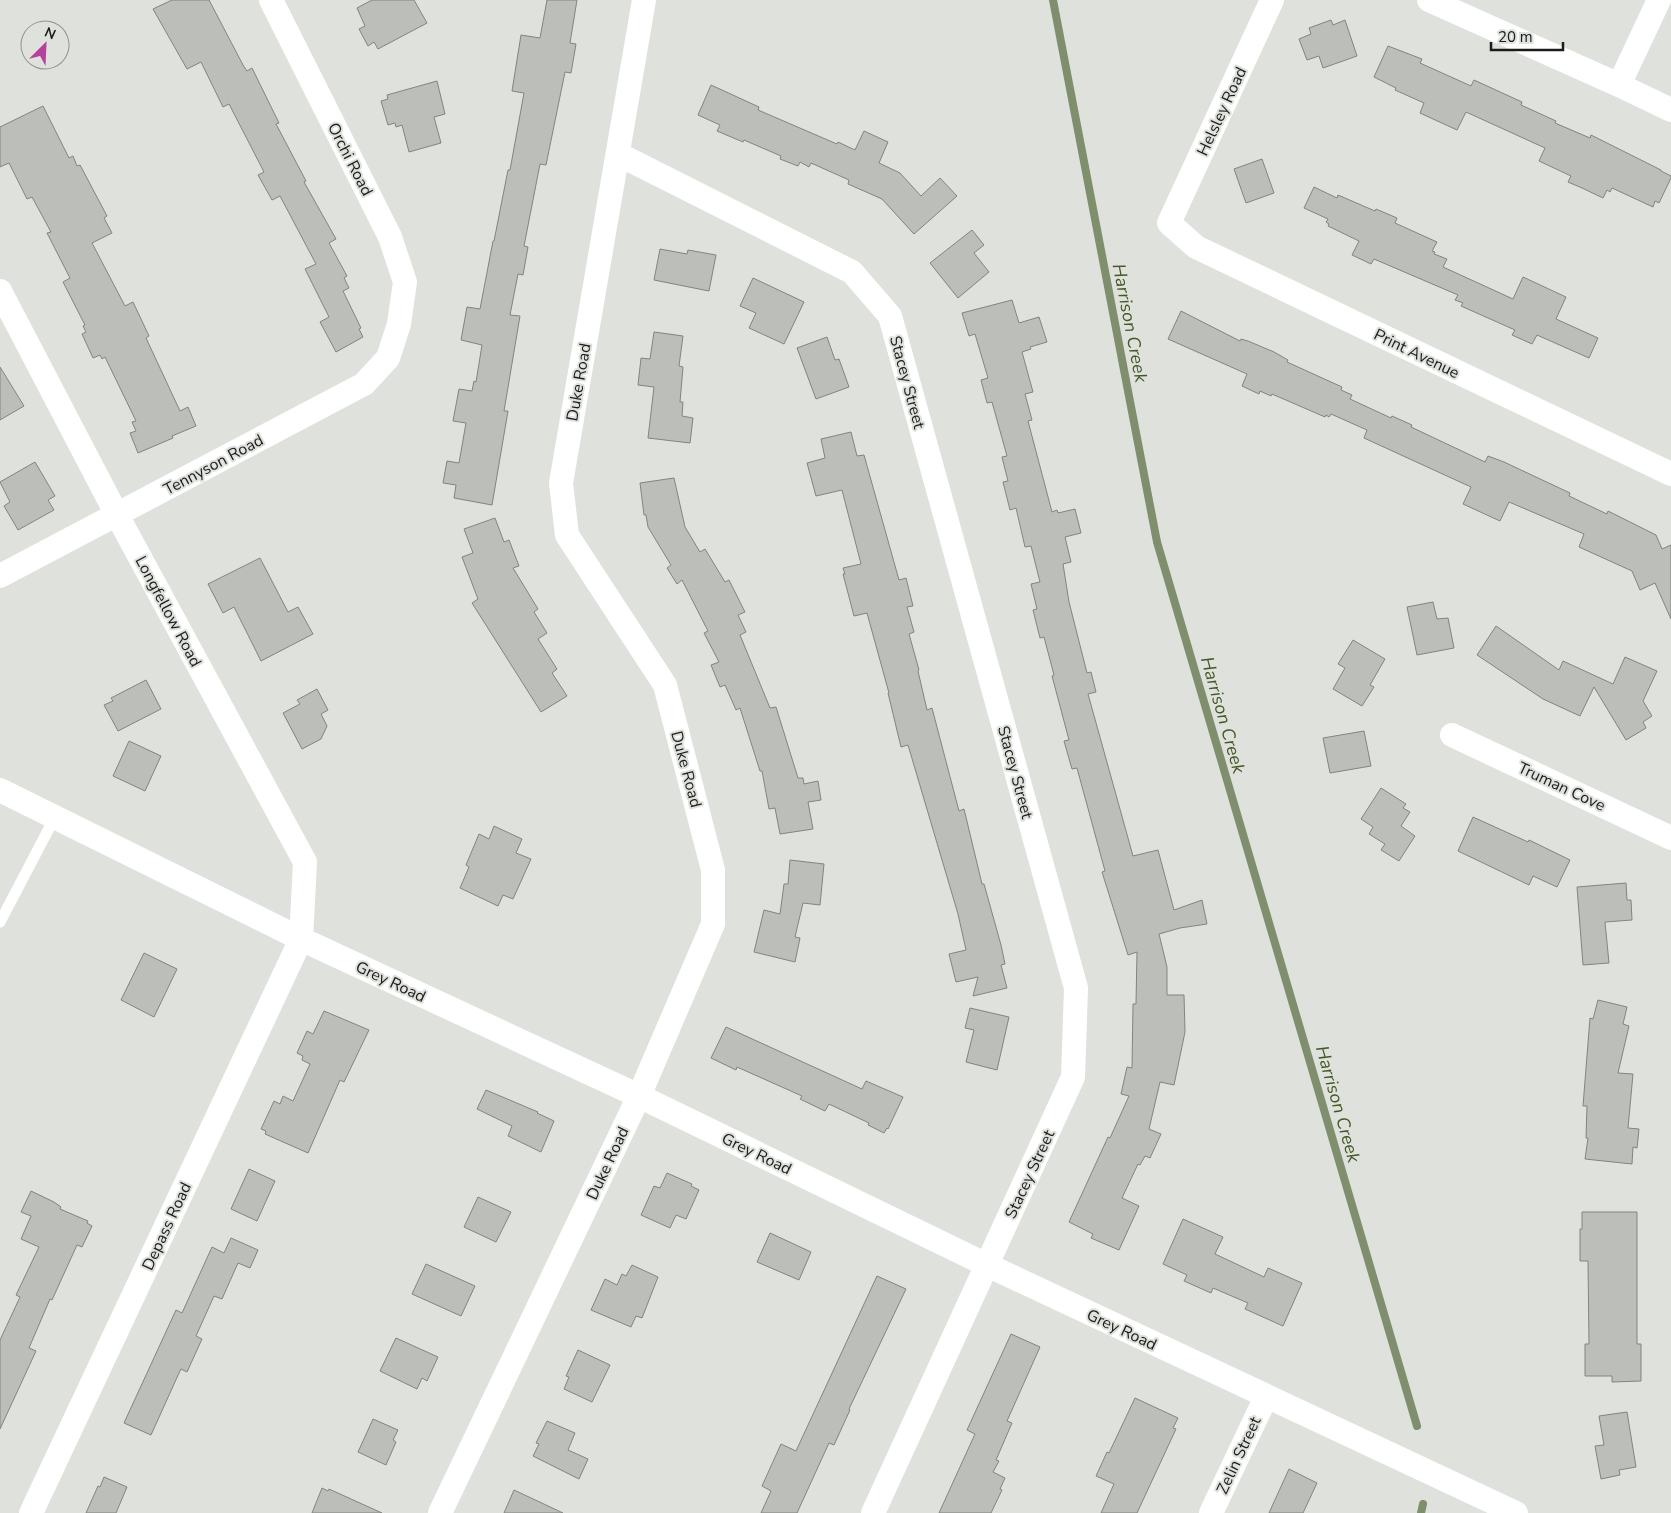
<svg xmlns="http://www.w3.org/2000/svg" width="1671" height="1513" viewBox="0 0 1671 1513" font-family="'Nunito Sans',sans-serif">
<style>
.lines{fill:none;stroke-linecap:round;stroke-linejoin:round}
.stream{stroke:#7f8e6d;stroke-width:8}
.building{fill:#bcbfb9;stroke:#82857f}
.service{stroke:#fff;stroke-width:11}
.minor{stroke:#fff;stroke-width:24}
.labels{text-anchor:middle;stroke-width:4;stroke-linejoin:round;paint-order:stroke}
.street-label{font-size:16px;fill:#1c1d1b;stroke:#dfe2dc}
.water-label{font-size:18px;font-style:italic;fill:#445825;stroke:#dfe2dc}
</style>
<rect width="100%" height="100%" fill="#dfe2dc"/>
<g class="lines">
<g class="stream">
<polyline points="1053,0 1157,542 1417,1426"/>
<polyline points="1421,1513 1423,1504"/>
</g>
</g>
<g class="building">
<polygon points="172,0 209,0 243,65 247,71 252,68 279,123 276,124 306,181 304,182 336,239 329,243 347,276 344,278 349,288 343,291 361,328 359,329 363,337 336,352 320,322 329,317 305,269 316,264 280,196 272,200 258,175 264,172 229,104 223,107 201,62 187,69 153,9"/>
<polygon points="372,0 414,0 427,23 378,49 374,42 368,46 359,29 365,26 357,8"/>
<polygon points="547,0 577,0 570,43 576,44 571,73 565,72 546,165 540,164 524,246 528,247 523,275 518,274 510,315 520,316 504,411 508,411 492,505 454,498 456,485 443,483 447,461 459,463 466,423 453,421 459,389 472,391 474,381 476,382 482,345 461,340 467,307 480,309 493,241 494,241 508,170 510,170 524,93 512,91 521,35 540,38"/>
<polygon points="1331,20 1333,25 1345,20 1357,56 1323,68 1319,56 1307,60 1299,39 1311,34 1309,28"/>
<polygon points="1388,46 1422,59 1420,63 1471,86 1474,80 1522,102 1521,105 1556,121 1555,123 1590,138 1591,135 1661,170 1661,171 1671,176 1671,178 1659,203 1655,201 1653,207 1612,188 1610,192 1607,190 1603,198 1582,188 1568,182 1571,176 1539,161 1545,148 1466,112 1457,130 1420,113 1424,103 1395,90 1396,88 1374,77"/>
<polygon points="437,81 445,114 434,117 441,143 409,152 402,125 396,127 395,123 388,125 381,101 388,99 387,95"/>
<polygon points="711,85 759,107 758,110 837,144 838,142 855,150 864,131 888,142 879,163 900,173 921,196 940,178 957,196 914,234 882,199 848,184 849,180 811,163 809,167 800,162 798,166 780,159 781,156 744,140 743,142 717,131 720,125 698,115"/>
<polygon points="43,106 69,158 73,156 77,166 80,165 107,216 104,218 112,233 92,243 125,306 133,302 149,336 146,338 180,411 188,407 196,426 172,436 173,438 138,453 130,433 136,431 132,422 136,421 105,357 102,359 100,355 93,358 82,334 86,332 83,326 85,325 63,282 70,278 47,233 51,232 32,197 27,199 9,163 0,167 0,127"/>
<polygon points="1262,159 1274,193 1246,203 1234,169"/>
<polygon points="1314,187 1337,198 1338,195 1375,211 1376,209 1397,218 1395,223 1437,242 1432,251 1435,252 1434,254 1447,259 1443,267 1513,299 1523,277 1566,297 1556,319 1598,338 1589,358 1537,335 1532,344 1512,335 1515,330 1461,306 1463,303 1455,300 1458,295 1374,259 1371,264 1352,255 1359,241 1328,226 1329,224 1326,222 1328,219 1304,208"/>
<polygon points="972,230 984,245 974,253 989,272 958,298 930,263"/>
<polygon points="660,249 687,254 688,250 716,255 709,291 654,280"/>
<polygon points="753,278 804,302 784,344 749,328 756,313 740,306"/>
<polygon points="1012,300 1019,323 1039,317 1047,342 1030,347 1031,349 1022,352 1033,392 1025,394 1032,420 1028,421 1052,512 1057,510 1058,513 1075,509 1081,533 1065,537 1071,562 1063,564 1069,602 1087,673 1091,672 1096,692 1088,694 1133,856 1158,850 1174,910 1202,900 1207,924 1180,928 1159,934 1167,967 1167,995 1184,995 1185,1032 1174,1085 1160,1082 1149,1129 1161,1134 1150,1158 1145,1156 1140,1165 1138,1164 1122,1198 1139,1206 1119,1250 1091,1238 1093,1234 1069,1222 1108,1137 1110,1138 1129,1096 1121,1094 1127,1067 1132,1068 1133,1004 1136,1004 1137,952 1128,955 1102,872 1105,871 1077,768 1072,769 1064,741 1069,740 1052,676 1054,675 1044,637 1040,638 1033,610 1037,609 1031,584 1040,582 1031,546 1025,547 1016,508 1010,510 1003,482 1008,481 1002,457 1007,456 992,402 987,403 981,380 988,378 975,334 969,336 962,313"/>
<polygon points="1181,311 1240,341 1241,339 1248,341 1274,352 1288,360 1287,362 1342,387 1341,390 1352,395 1350,399 1391,418 1392,416 1412,425 1411,427 1485,462 1488,456 1504,462 1570,493 1569,496 1607,514 1608,511 1656,535 1662,549 1671,545 1671,619 1655,583 1640,590 1632,571 1579,547 1584,534 1509,502 1500,521 1463,504 1471,487 1364,438 1367,430 1331,414 1329,417 1326,415 1325,417 1272,394 1271,396 1260,391 1259,394 1242,386 1247,374 1168,339"/>
<polygon points="654,332 683,336 679,366 683,367 680,402 683,402 682,416 693,418 690,443 648,438 654,387 638,385 641,358 650,359"/>
<polygon points="827,337 835,360 839,359 849,387 816,399 797,348"/>
<polygon points="0,367 24,406 0,420"/>
<polygon points="851,432 857,456 864,455 899,580 906,578 913,606 907,607 914,632 909,634 919,670 918,671 927,710 932,708 959,811 964,809 982,884 984,884 1001,945 1005,964 1001,965 1007,988 973,996 978,977 956,982 949,954 966,950 958,914 908,745 901,747 888,693 889,693 867,613 854,616 843,574 845,574 843,568 861,564 842,490 816,496 807,463 825,458 821,439"/>
<polygon points="35,462 55,496 48,500 54,510 18,530 4,506 10,502 0,482"/>
<polygon points="674,478 685,527 700,552 705,549 725,582 729,580 745,612 738,615 746,632 740,635 770,708 776,707 798,778 803,778 804,784 818,781 821,800 808,802 813,829 780,834 775,808 769,809 762,771 760,771 740,708 736,710 725,685 720,687 711,665 719,662 704,633 708,631 682,580 677,584 667,568 671,565 648,527 646,515 644,515 640,483"/>
<polygon points="495,518 504,542 509,540 519,566 513,568 538,609 534,612 547,633 538,639 557,669 552,673 567,696 541,712 472,603 478,599 462,557 473,553 464,529"/>
<polygon points="260,558 288,612 298,607 313,634 261,661 234,607 223,613 208,584"/>
<polygon points="1433,602 1437,619 1448,618 1454,648 1417,655 1407,607"/>
<polygon points="1496,626 1559,670 1563,661 1613,684 1625,657 1657,671 1643,701 1652,716 1643,722 1646,728 1626,740 1594,687 1580,716 1543,699 1477,655"/>
<polygon points="1353,640 1385,659 1370,685 1374,687 1362,706 1333,689 1345,668 1338,664"/>
<polygon points="146,680 161,709 118,731 104,705 113,701 111,698"/>
<polygon points="317,689 328,710 321,714 327,726 321,739 302,749 283,713 300,704 297,700"/>
<polygon points="1364,731 1371,766 1330,773 1323,738"/>
<polygon points="129,741 161,756 145,791 113,776"/>
<polygon points="1381,788 1406,804 1403,808 1410,812 1401,826 1415,836 1399,861 1381,850 1385,844 1369,834 1373,827 1361,819"/>
<polygon points="1473,817 1528,842 1529,840 1570,860 1557,887 1533,876 1529,885 1458,851"/>
<polygon points="494,826 522,839 516,853 531,859 513,899 503,895 498,906 460,888 469,867 466,865 479,834 489,839"/>
<polygon points="790,860 824,864 820,905 803,903 795,937 800,938 795,962 754,952 764,910 780,914 784,884 788,884"/>
<polygon points="1626,883 1627,900 1631,900 1632,920 1605,922 1609,963 1583,965 1577,887"/>
<polygon points="144,953 177,969 154,1017 121,1000"/>
<polygon points="1598,1000 1627,1007 1623,1024 1629,1026 1618,1073 1633,1074 1628,1128 1639,1129 1637,1148 1633,1147 1632,1164 1585,1159 1588,1138 1586,1138 1587,1106 1583,1106 1590,1018 1593,1019"/>
<polygon points="970,1008 1009,1017 997,1070 966,1062 974,1030 965,1028"/>
<polygon points="324,1011 369,1030 344,1082 340,1080 308,1153 265,1134 266,1131 261,1129 274,1101 280,1104 283,1096 293,1101 310,1064 302,1060 303,1056 297,1053 307,1031 313,1034"/>
<polygon points="726,1027 862,1089 866,1081 903,1097 888,1129 887,1128 884,1133 868,1125 869,1123 829,1104 825,1111 800,1099 802,1096 737,1067 736,1070 711,1058"/>
<polygon points="486,1090 538,1112 537,1113 554,1121 541,1152 508,1136 512,1126 477,1109"/>
<polygon points="249,1169 275,1181 257,1221 231,1209"/>
<polygon points="667,1173 692,1184 691,1186 699,1190 686,1219 676,1215 670,1228 641,1215 654,1186 660,1188"/>
<polygon points="31,1191 54,1202 61,1207 60,1209 88,1221 87,1223 92,1226 82,1247 77,1245 52,1300 50,1299 29,1348 36,1351 0,1429 0,1340 20,1297 16,1295 39,1247 21,1239 31,1216 21,1212"/>
<polygon points="478,1197 511,1212 496,1242 464,1227"/>
<polygon points="1582,1212 1637,1212 1637,1344 1641,1344 1641,1381 1612,1382 1612,1376 1585,1376 1585,1344 1589,1344 1588,1261 1580,1261 1580,1229 1582,1229"/>
<polygon points="1183,1219 1223,1237 1215,1254 1264,1277 1268,1268 1302,1283 1283,1326 1245,1309 1248,1303 1213,1288 1211,1293 1184,1281 1187,1275 1163,1264"/>
<polygon points="770,1233 811,1252 799,1280 757,1262"/>
<polygon points="231,1238 258,1250 250,1268 238,1263 222,1299 214,1296 196,1336 202,1339 187,1372 181,1369 179,1373 151,1435 124,1423 176,1310 182,1313 212,1247 224,1253"/>
<polygon points="426,1264 475,1286 461,1316 412,1294"/>
<polygon points="632,1265 658,1277 642,1318 636,1316 631,1327 591,1310 605,1279 617,1285 622,1274 626,1276"/>
<polygon points="877,1276 906,1289 849,1409 850,1410 834,1445 829,1443 797,1513 761,1513 771,1491 762,1486 781,1444 796,1451"/>
<polygon points="1011,1334 1040,1347 1007,1421 1012,1423 996,1460 999,1461 993,1472 1005,1478 1000,1489 1002,1490 991,1513 939,1513 975,1434 967,1430"/>
<polygon points="396,1338 438,1357 427,1381 422,1378 417,1389 380,1371"/>
<polygon points="578,1350 610,1365 592,1402 564,1389 569,1377 566,1376"/>
<polygon points="1135,1398 1178,1418 1173,1428 1176,1429 1137,1513 1101,1513 1114,1484 1096,1476 1107,1452 1109,1453"/>
<polygon points="1627,1412 1636,1467 1619,1470 1620,1475 1601,1479 1595,1446 1604,1445 1599,1416"/>
<polygon points="373,1419 398,1430 393,1440 396,1442 386,1465 358,1452"/>
<polygon points="547,1421 575,1433 568,1450 588,1459 579,1479 533,1456 539,1444 536,1443"/>
<polygon points="1289,1469 1317,1483 1303,1513 1269,1513"/>
<polygon points="104,1477 127,1487 116,1513 86,1513 98,1486 100,1487"/>
<polygon points="322,1488 328,1491 329,1489 382,1513 312,1513"/>
<polygon points="514,1490 563,1513 504,1513"/>
</g>
<g class="lines">
<polyline class="service" points="0,922 55,817"/>
<g class="minor">
<polyline points="1272,0 1169,223 1196,247 1671,474"/>
<polyline points="1429,0 1619,85 1671,110"/>
<polyline points="1619,85 1659,0"/>
<polyline points="618,154 852,272 890,316 1076,988 1073,1077 873,1513"/>
<polyline points="0,291 117,515 305,862 301,939 31,1513"/>
<polyline points="0,576 364,384 388,358 399,324 405,282 390,237 271,0"/>
<polyline points="1452,735 1671,838"/>
<polyline points="0,790 301,939 639,1096 987,1265 1516,1513"/>
<polyline points="440,1513 639,1096 713,924 713,870 665,685 567,535 561,483 644,0"/>
<polyline points="1211,1513 1266,1397"/>
</g>
</g>
<g class="labels">
<g class="street-label">
<text transform="translate(1221 111) rotate(-65)" y="6">Helsley Road</text>
<text transform="translate(351 159) rotate(63)" y="6">Orchi Road</text>
<text transform="translate(1417 353) rotate(26)" y="6">Print Avenue</text>
<text transform="translate(578 382) rotate(-80)" y="6">Duke Road</text>
<text transform="translate(908 382) rotate(75)" y="6">Stacey Street</text>
<text transform="translate(213 464) rotate(-28)" y="6">Tennyson Road</text>
<text transform="translate(169 611) rotate(62)" y="6">Longfellow Road</text>
<text transform="translate(687 769) rotate(75)" y="6">Duke Road</text>
<text transform="translate(1016 772) rotate(75)" y="6">Stacey Street</text>
<text transform="translate(1562 786) rotate(25)" y="6">Truman Cove</text>
<text transform="translate(391 981) rotate(25)" y="6">Grey Road</text>
<text transform="translate(757 1153) rotate(26)" y="6">Grey Road</text>
<text transform="translate(607 1163) rotate(-65)" y="6">Duke Road</text>
<text transform="translate(1029 1174) rotate(-65)" y="6">Stacey Street</text>
<text transform="translate(166 1226) rotate(-65)" y="6">Depass Road</text>
<text transform="translate(1122 1329) rotate(25)" y="6">Grey Road</text>
<text transform="translate(1238 1455) rotate(-65)" y="6">Zelin Street</text>
</g>
<g class="water-label">
<text transform="translate(1130 323) rotate(79)" y="6">Harrison Creek</text>
<text transform="translate(1223 715) rotate(74)" y="6">Harrison Creek</text>
<text transform="translate(1338 1104) rotate(74)" y="6">Harrison Creek</text>
</g>
</g>
<g transform="translate(45 45) rotate(24)"><circle r="24" fill="#dfe2dc" stroke="#91938f"/>
<path d="M0-4L9 19L0 12L-9 19Z" fill="#b4419b"/>
<text y="-8" font-size="14" font-weight="bold" text-anchor="middle" fill="#1c1d1b">N</text>
</g>
<path d="M1491 42v8h72v-8" fill="none" stroke="#1c1d1b" stroke-width="2.5"/>
<text x="1498" y="42" font-size="15" fill="#1c1d1b" stroke="#dfe2dc" stroke-width="4" paint-order="stroke">20 m</text>
</svg>
